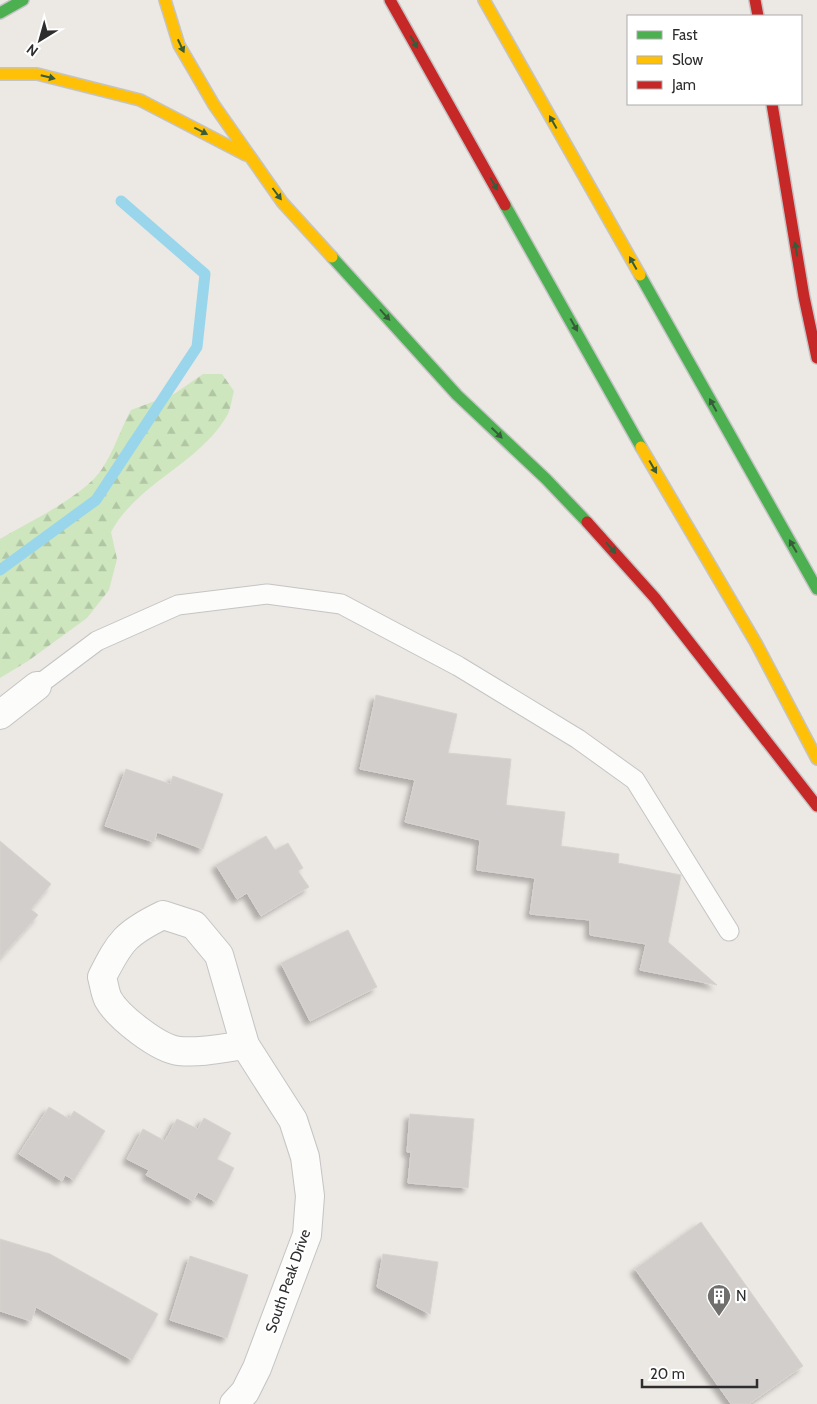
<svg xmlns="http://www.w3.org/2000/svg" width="817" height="1404" viewBox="0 0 817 1404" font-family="Cabin,sans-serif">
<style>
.forest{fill:url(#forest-firs)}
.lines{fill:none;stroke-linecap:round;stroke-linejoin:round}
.stream{stroke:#99d6ec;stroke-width:11}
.building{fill:#d1cecb;stroke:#d7d4d0;filter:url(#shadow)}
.lane-casing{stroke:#c5c4c5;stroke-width:21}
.street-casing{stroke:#c5c4c5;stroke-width:30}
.fast-casing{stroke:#c5c4c5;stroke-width:14}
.slow-casing{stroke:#c5c4c5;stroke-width:14}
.jam-casing{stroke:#c5c4c5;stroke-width:14}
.lane{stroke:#fcfcfb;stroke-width:19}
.street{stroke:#fcfcfb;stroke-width:28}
.fast{stroke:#4caf50;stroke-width:11}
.slow{stroke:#ffc107;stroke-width:11}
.jam{stroke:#c62828;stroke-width:11}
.oneway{fill:#385b3a}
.labels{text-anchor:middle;stroke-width:4.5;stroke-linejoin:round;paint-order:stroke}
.street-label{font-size:15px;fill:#2e2e2e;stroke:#fff}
.poi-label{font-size:15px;fill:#2e2e2e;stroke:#fff;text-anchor:start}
</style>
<defs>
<pattern id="forest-firs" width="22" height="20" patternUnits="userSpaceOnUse" patternTransform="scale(1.25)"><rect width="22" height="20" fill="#cee6be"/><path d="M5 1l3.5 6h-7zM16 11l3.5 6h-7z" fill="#b1c6a4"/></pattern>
<filter id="shadow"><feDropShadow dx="-4.5" dy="4.5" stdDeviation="2.5" flood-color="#0004"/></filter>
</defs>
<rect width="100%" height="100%" fill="#ece8e4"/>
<path class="forest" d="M 203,374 L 222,374 L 234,391 C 232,398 231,407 228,414 C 200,464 138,482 111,532 L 117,559 L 109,590 L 87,618 L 28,661 L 0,678 L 0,539 C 29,522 84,496 102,469 C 114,451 120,430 131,410 L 174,394 Z"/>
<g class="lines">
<polyline class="stream" points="0,570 96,500 197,347 205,274 121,201"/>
</g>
<g class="building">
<polygon points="376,695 457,714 448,753 511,759 506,805 565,812 561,846 619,854 618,863 681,875 668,942 717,985 640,970 646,944 590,935 590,920 530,914 535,878 477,870 480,840 405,822 415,780 360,769"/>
<polygon points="126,769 170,784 173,776 223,794 203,849 157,832 154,842 105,826"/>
<polygon points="266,836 275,850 288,843 303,868 298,871 309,887 261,916 247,893 237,899 216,865"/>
<polygon points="0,841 51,884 31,909 38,915 0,958"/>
<polygon points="348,930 377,987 310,1021 281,963"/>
<polygon points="49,1107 69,1119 74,1111 105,1131 74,1180 65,1175 62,1181 19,1154"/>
<polygon points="410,1114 474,1119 468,1188 408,1183 411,1152 407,1152"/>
<polygon points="204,1118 231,1133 217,1159 234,1168 216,1202 198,1192 193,1201 146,1175 149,1170 127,1159 143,1129 165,1141 177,1119 198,1129"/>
<polygon points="701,1222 803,1366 749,1404 731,1404 635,1269"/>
<polygon points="0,1239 50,1254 158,1314 132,1360 36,1307 31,1321 0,1311"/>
<polygon points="383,1254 438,1262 430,1314 377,1287"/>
<polygon points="190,1256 248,1275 227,1338 170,1320"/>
</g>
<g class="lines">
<g class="lane-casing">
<polyline id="lane" points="37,686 97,641 178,605 267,594 341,604 458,666 578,739 635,780 729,931"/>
</g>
<g class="street-casing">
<g id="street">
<polyline points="0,715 37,686"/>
<path d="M 234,1404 L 245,1392 L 257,1368 L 307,1235 L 310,1196 L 305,1157 L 293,1120 L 245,1045 L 219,955 L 194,925 L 163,915 C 126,933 120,941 102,977 C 104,984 105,993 108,999 C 118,1017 159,1049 179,1051 C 202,1053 223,1048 245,1045"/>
</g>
</g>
<g class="fast-casing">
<g id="fast">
<polyline points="0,13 23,0"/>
<polyline points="505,205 641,447"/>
<polyline points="332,257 457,395 546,479 587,522"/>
<polyline points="640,275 817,589"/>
</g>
</g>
<g class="slow-casing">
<g id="slow">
<polyline points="165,0 179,45 214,105 282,202 332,257"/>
<polyline points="484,0 640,275"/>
<polyline points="0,74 37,74 140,100 246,155"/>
<polyline points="641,447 756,643 817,759"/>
</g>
</g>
<g class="jam-casing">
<g id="jam">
<polyline points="390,0 505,205"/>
<polyline points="755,0 758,16"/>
<polyline points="772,104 804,297 817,358"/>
<polyline points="587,522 655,598 817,806"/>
</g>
</g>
<use href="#lane" class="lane"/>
<use href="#street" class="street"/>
<use href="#fast" class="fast"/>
<use href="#slow" class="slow"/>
<use href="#jam" class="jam"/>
</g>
<defs><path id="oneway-solid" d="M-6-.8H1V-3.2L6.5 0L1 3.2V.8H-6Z" transform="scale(1.25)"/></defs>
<g class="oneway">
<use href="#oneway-solid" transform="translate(414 42) rotate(60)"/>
<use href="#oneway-solid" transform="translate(181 46) rotate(65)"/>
<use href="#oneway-solid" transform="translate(48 77) rotate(14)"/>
<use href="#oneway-solid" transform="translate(553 122) rotate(-119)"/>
<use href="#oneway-solid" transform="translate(201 131) rotate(27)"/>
<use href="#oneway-solid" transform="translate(494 184) rotate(60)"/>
<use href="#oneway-solid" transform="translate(277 194) rotate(53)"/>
<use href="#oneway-solid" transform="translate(796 249) rotate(-99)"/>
<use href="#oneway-solid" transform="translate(633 263) rotate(-119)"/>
<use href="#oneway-solid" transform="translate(385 315) rotate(48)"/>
<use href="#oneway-solid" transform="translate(574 325) rotate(61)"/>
<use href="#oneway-solid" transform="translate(713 405) rotate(-119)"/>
<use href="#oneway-solid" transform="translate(497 433) rotate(44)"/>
<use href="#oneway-solid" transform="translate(653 467) rotate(60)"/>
<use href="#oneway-solid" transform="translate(793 546) rotate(-120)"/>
<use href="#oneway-solid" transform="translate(611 548) rotate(49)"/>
</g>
<defs>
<g id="building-pin" transform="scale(1.25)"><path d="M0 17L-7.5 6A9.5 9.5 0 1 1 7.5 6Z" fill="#706f6e" stroke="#fff"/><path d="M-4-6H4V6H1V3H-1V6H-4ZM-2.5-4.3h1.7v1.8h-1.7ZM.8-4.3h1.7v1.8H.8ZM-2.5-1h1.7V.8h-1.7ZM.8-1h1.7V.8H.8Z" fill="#fff"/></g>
</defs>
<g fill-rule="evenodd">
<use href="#building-pin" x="719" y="1296"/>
</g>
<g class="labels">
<g class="street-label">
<text transform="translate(288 1281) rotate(-71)" y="5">South Peak Drive</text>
</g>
<g class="poi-label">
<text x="736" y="1301">N</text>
</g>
</g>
<rect x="627" y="15" width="175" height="90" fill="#ffffff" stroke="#ababab"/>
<rect x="637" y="31" width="25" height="8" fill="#4caf50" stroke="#ababab"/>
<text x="672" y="40" font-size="15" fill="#2e2e2e">Fast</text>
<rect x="637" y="56" width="25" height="8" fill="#ffc107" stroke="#ababab"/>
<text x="672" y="65" font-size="15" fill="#2e2e2e">Slow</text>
<rect x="637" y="81" width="25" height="8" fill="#c62828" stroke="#ababab"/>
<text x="672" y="90" font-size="15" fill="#2e2e2e">Jam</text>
<g transform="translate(40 40) rotate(217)" stroke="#ffffff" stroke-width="4" paint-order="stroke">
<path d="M0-4L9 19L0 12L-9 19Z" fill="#2e2e2e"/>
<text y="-8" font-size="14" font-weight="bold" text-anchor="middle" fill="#2e2e2e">N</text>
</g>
<path d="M642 1379v8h115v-8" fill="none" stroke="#2e2e2e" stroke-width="2.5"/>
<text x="650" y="1379" font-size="15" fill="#2e2e2e" stroke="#ffffff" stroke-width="4" paint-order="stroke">20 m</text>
</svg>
